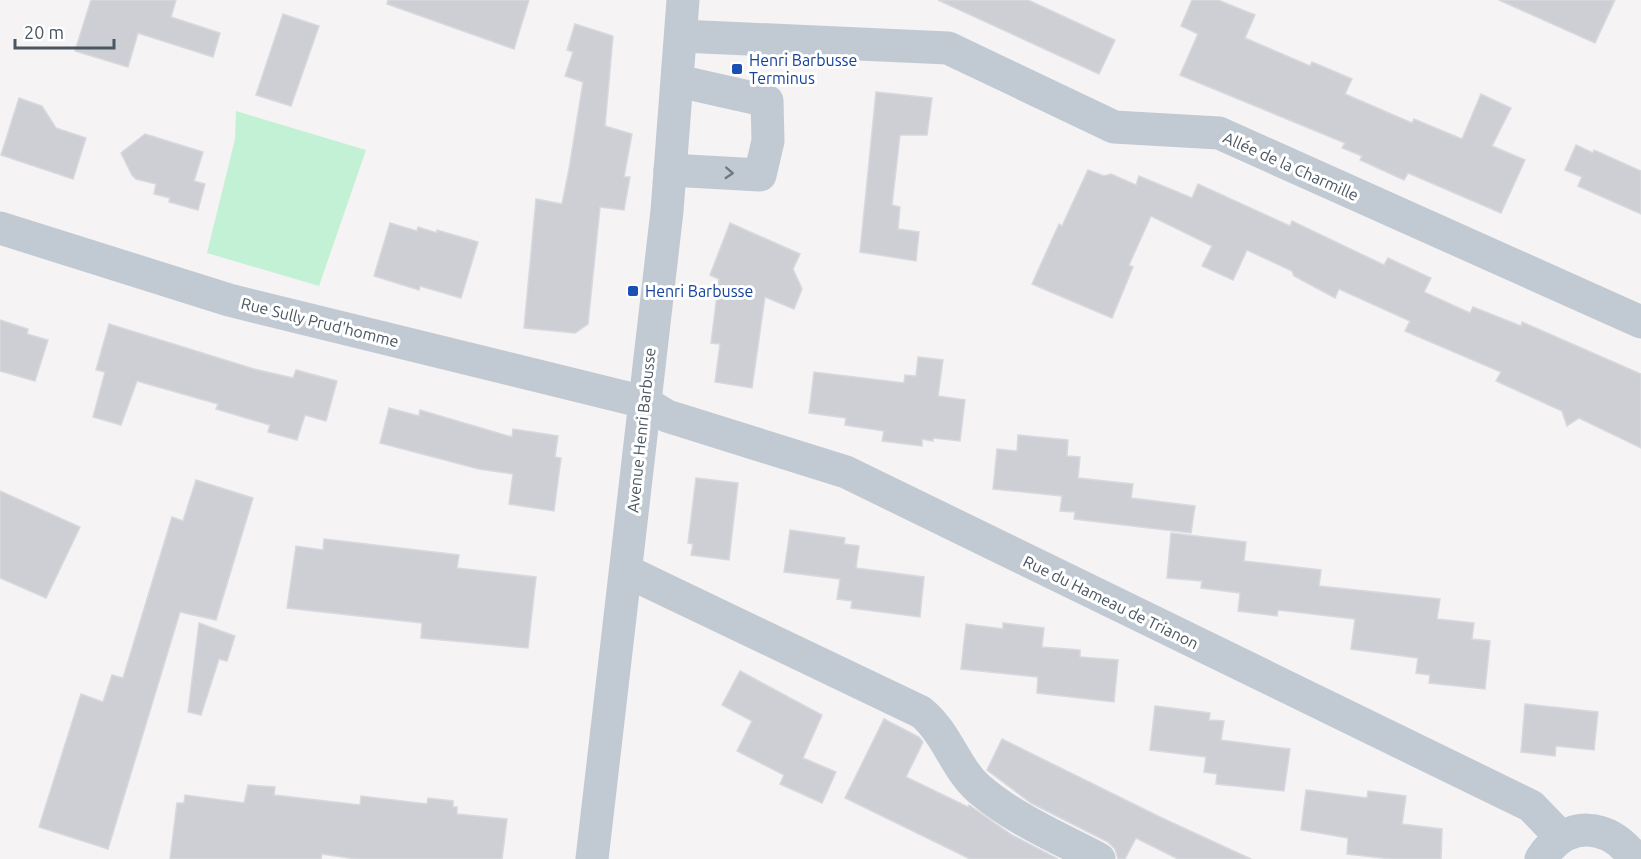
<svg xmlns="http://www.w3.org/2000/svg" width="1641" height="859" viewBox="0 0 1641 859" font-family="Ubuntu,sans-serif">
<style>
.green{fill:#c3f1d5}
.building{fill:#cdcfd5;stroke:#d7d9de;stroke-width:1.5}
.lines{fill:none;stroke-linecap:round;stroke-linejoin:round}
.minor{stroke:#c1cad2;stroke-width:33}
.tertiary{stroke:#c1cad2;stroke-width:33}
.oneway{stroke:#6e7983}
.transit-dot{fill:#1a4fb4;stroke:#fff;stroke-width:2}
.labels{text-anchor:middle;stroke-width:6;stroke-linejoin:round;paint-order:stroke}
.transit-label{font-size:16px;fill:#164399;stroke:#fff;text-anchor:start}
.street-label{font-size:16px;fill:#4a5661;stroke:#fff}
</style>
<rect width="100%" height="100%" fill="#f5f3f3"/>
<polygon class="green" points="236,111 366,150 319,286 207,253 235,139"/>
<g class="building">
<polygon points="91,0 176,0 171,17 220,33 213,57 138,33 128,67 75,51"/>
<polygon points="388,0 529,0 514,49 387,4"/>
<polygon points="938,0 1028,0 1115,40 1099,74"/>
<polygon points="1192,0 1218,0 1255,15 1245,38 1310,66 1312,62 1352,79 1345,94 1412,123 1414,119 1462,139 1481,94 1511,108 1492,146 1525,160 1501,213 1408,173 1404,180 1360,160 1362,156 1342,148 1345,143 1180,75 1198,34 1181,26"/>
<polygon points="1499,0 1615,0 1595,43"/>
<polygon points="283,14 319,26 291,106 256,95"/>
<polygon points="575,24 613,36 605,126 632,134 624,177 630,177 624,210 600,207 588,324 575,333 524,328 536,199 562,204 569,169 583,82 565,76 573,52 567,50"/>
<polygon points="876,92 932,98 927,135 900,135 892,205 900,207 898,229 919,232 916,261 860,252"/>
<polygon points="19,98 42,106 56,128 86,138 73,179 1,155"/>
<polygon points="145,134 203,152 194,181 205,184 198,210 169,202 170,198 154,194 156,184 136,179 132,175 121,153"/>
<polygon points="1576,145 1593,153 1594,150 1641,171 1641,214 1578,186 1582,177 1565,170"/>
<polygon points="1088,170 1104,176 1111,174 1136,185 1139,176 1192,198 1198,184 1290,226 1292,221 1384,265 1388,258 1431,278 1424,292 1470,313 1473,307 1521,326 1522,322 1641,374 1641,448 1579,418 1567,426 1562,411 1496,381 1501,372 1405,331 1410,321 1339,289 1335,298 1294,276 1292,271 1247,250 1233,280 1202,266 1212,246 1151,216 1129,265 1133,267 1112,318 1032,284 1059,224 1062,226"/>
<polygon points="390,223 417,231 418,227 437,233 437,230 478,242 461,298 420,286 419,290 374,276"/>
<polygon points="730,223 800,254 793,269 802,289 794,309 765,297 752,388 715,382 720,344 711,343 719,279 710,275"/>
<polygon points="0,320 28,329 27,334 48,340 35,381 0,371"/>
<polygon points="109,324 254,369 293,378 296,370 337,381 326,421 305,415 297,440 268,432 270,425 216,409 218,404 137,381 121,425 93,417 105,372 96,370"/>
<polygon points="918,357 943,360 938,396 965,400 960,441 933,438 933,441 922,439 922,446 882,441 884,431 845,425 846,418 809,413 814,372 904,383 905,375 916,376"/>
<polygon points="389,408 419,416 420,410 512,437 513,429 558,436 555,457 561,458 554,511 509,504 513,474 479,469 380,443"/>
<polygon points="1018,435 1068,440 1067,456 1080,457 1078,478 1133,484 1131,498 1195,506 1191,533 1074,519 1075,512 1060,511 1062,496 993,489 997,449 1017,451"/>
<polygon points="696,478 738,483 729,560 691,555 693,544 688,543"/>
<polygon points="196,480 253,498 216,620 180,612 108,849 39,827 81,694 103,702 112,675 123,678 172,517 183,521"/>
<polygon points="0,491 80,527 46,598 0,578"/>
<polygon points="790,530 845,538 844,544 859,546 856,568 924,577 920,617 851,608 852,601 837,599 840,579 784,572"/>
<polygon points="1171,533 1246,542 1244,561 1321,570 1319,586 1440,599 1437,619 1474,623 1472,639 1490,641 1485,689 1429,683 1430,675 1416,673 1418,658 1351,649 1355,619 1278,610 1277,616 1238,611 1240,593 1201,588 1202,581 1167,578"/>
<polygon points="324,539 459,555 457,568 536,577 528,648 421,638 422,623 287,608 296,546 323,550"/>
<polygon points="199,623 235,636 227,661 219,659 201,715 188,712"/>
<polygon points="1003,623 1044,628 1042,647 1080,650 1080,657 1118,660 1114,702 1037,693 1038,677 961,669 966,624 1003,629"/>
<polygon points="740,671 822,715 803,758 836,772 822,803 780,784 784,775 737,751 752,721 722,705"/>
<polygon points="1525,704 1598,712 1594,750 1556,746 1555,756 1521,752"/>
<polygon points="1155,706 1210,713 1209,720 1224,721 1221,740 1290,749 1284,791 1216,784 1217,774 1204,772 1206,757 1150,750"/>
<polygon points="884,719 919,737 923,742 906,777 968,807 969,805 1012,835 1058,859 970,859 845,798"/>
<polygon points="1002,739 1162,818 1251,859 1178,859 1136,838 1125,859 1118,859 1115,849 1108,842 1031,803 987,770"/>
<polygon points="248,785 275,787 274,795 360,805 361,796 427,804 428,798 453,801 453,807 457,807 457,814 507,819 502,859 356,859 322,854 321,859 170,859 177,803 184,803 185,795 244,803"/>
<polygon points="1306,790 1367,798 1368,791 1406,796 1402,824 1442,829 1441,859 1391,859 1347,854 1348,838 1301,830"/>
</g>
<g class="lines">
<g class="minor">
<polyline points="681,36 948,48 1114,127 1219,133 1641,322"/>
<polyline points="670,170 760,175 768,141 767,101 678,81"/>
<polyline points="0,228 229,300 644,402 667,416 846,472 1531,806 1561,837"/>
<path d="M 626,571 L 921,712 C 947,733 955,768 979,789 C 1014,819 1059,838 1099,859"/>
<path d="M 1541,859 C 1566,819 1609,822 1635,859"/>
</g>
<polyline class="tertiary" points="592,859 667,211 683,0"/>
</g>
<defs><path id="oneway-chevron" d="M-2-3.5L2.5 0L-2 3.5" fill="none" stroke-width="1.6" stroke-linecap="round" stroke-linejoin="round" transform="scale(1.5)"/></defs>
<use class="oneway" href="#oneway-chevron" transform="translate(729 173) rotate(3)"/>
<g class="transit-dot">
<rect x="731" y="63" width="12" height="12" rx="3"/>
<rect x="627" y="285" width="12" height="12" rx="3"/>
</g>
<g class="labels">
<g class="transit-label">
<text x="749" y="66">Henri Barbusse<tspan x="749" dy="18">Terminus</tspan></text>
<text x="645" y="297">Henri Barbusse</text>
</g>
<g class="street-label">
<text transform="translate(1291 166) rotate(24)" y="6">Allée de la Charmille</text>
<text transform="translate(320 322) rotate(14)" y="6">Rue Sully Prud'homme</text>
<text transform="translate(641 430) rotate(-84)" y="6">Avenue Henri Barbusse</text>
<text transform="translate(1111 602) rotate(26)" y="6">Rue du Hameau de Trianon</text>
</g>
</g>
<path d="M15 39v9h99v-9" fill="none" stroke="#4a5661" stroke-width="3"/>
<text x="24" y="39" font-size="18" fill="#4a5661" stroke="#ffffff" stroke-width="4.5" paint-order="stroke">20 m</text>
</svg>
